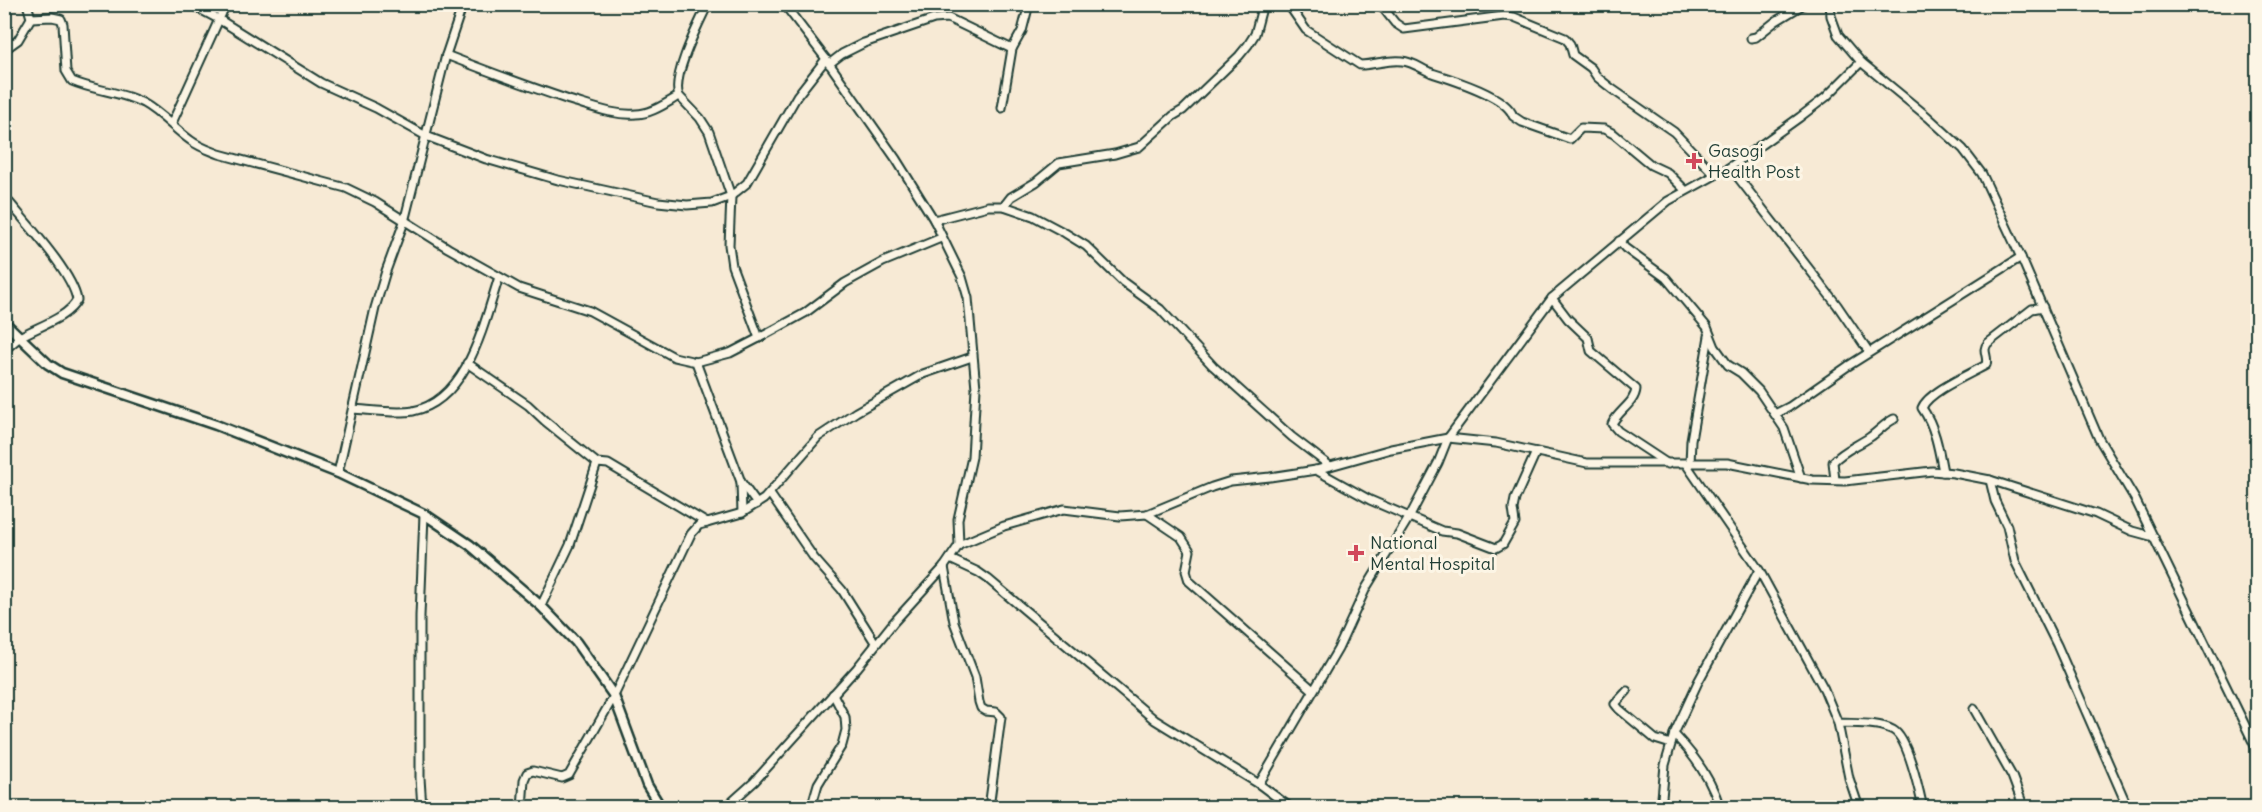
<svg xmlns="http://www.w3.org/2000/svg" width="2262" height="812" viewBox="0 0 2262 812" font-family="Delius,sans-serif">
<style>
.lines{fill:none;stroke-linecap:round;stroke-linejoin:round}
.minor-casing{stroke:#1f3d34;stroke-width:11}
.tertiary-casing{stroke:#1f3d34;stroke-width:13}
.minor{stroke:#fcf5e5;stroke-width:7}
.tertiary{stroke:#fcf5e5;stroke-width:8}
.poi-dot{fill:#d1495b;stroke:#fcf5e5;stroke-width:2}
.labels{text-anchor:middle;stroke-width:6;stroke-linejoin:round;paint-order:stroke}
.poi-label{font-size:18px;fill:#1f3d34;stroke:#fcf5e5;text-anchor:start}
</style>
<rect width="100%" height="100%" fill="#f7ead5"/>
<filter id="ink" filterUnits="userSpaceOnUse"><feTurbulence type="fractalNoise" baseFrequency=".0167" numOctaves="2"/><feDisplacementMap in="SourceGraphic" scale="12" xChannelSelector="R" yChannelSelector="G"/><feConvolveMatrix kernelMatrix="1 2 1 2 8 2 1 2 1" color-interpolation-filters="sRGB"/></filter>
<g filter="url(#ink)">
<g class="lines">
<g class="minor-casing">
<g id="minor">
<polyline points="190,4 220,20 321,83 376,108 426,136 486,159 558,180 658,202 687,205 712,203 731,196 747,183 797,96 826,59"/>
<path d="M 708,4 C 699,23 671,77 679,96 L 700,118 L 709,132 L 731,196 L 729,245 L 732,266 L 759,338"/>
<polyline points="784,4 826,59 896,159 934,220 962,277 968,298 976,388 972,457 958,519 959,545"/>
<path d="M 1288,4 L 1306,30 L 1360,65 C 1374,65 1389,59 1402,61 C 1414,62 1421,69 1432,73 C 1451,79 1507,96 1513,116 L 1522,122 L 1570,139 L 1581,128 L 1604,129 L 1614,134 L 1651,165 L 1668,173 L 1685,190"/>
<polyline points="1380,4 1395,23 1404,29 1504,16 1514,17 1565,38 1570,44 1573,55 1591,68 1597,77 1612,89 1674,132 1715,175"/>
<polyline points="1830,4 1831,16 1838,35 1861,62 1928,117 1963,149 1982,174 2024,264 2099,439 2135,499 2258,752"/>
<path d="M 31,18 L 52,17 L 61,19 L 63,24 L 66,71 L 72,81 C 95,91 120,91 143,103 C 161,113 173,128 190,140 C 199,147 209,150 219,154 L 346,188 L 375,202 L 448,248 L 519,288 L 590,311 L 674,357 L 696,362 L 730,353 L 759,338 L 805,313 L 845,283 L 883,262 L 941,238"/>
<polyline points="1751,38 1756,37 1776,21 1804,4"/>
<polyline points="4,50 18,40 31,18 27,4"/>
<path d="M 446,55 C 487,71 527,86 569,100 C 590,106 614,116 636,114 C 651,114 666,103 679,96"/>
<polyline points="829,64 842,54 864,43 934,19 948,18 1012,49"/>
<polyline points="1002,108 1012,49 1022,31 1029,4"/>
<polyline points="172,123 226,4"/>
<polyline points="1730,167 1837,305 1869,352"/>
<path d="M 4,196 C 24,221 72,271 77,300 C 68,318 36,327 20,337 C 15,341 10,346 4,350"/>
<polyline points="1004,206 1011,197 1036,182 1059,163 1115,154 1139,147 1173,116 1183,110 1239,56 1248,45 1255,34 1263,4"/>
<polyline points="934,220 988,206 1004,206 1033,216 1065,233 1086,246 1123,282 1160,309 1213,366 1292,437 1330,466"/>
<polyline points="1619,241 1625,248 1666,278 1707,327 1715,347 1728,365 1741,373 1759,391 1784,428 1801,478"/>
<path d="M 1552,298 L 1568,319 L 1588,338 L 1591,351 L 1636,389 C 1635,403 1618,411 1612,424 L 1618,431 L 1668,464"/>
<polyline points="696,362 741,482 757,504"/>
<polyline points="467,363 528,405 545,421 597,463 608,464 707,523 742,513 764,499 818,437 856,412 923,374 972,357"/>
<path d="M 353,409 C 370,410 396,414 413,411 C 468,400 484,323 499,277"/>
<polyline points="1775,414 1789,407 1848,366 2021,257"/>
<polyline points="1686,464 1759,570 1824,689 1838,723 1849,778 1859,808"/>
<polyline points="1690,464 1691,440 1709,336"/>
<polyline points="1316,470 1370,500 1442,531 1457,533 1496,548 1503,544 1515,523 1513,509 1515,499 1536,452"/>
<path d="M 1943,472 C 1939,450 1935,426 1922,408 C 1928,392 1970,374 1986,365 C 1989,356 1981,351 1988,343 L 2032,309 L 2043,307"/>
<polyline points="338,473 375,308 386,271 404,222 446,55 463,4"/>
<path d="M 1835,480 L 1833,462 C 1844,450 1857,446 1870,437 C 1879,431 1884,424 1894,419"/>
<polyline points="1990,480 1995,501 2007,526 2015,561 2057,645 2128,808"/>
<polyline points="741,483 742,513"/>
<polyline points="770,494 814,558 842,590 876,644"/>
<polyline points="1147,514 1181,537 1190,551 1186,571 1189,581 1313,690"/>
<polyline points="950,559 978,572 988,579 1155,720 1259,784 1291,808"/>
<polyline points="944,567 954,622 975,677 979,702 981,708 986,711 996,712 1001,717 989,808"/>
<polyline points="541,606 570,545 597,463"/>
<polyline points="1627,691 1615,704 1619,709 1655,739 1671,744"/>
<polyline points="1974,709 2012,776 2024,808"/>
<path d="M 1838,723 C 1856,724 1878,722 1893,730 C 1908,738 1919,790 1923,808"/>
<path d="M 1674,734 C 1693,754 1712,781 1720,808"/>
<polyline points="1259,784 1338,649 1366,588 1410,516 1438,463 1448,438 1552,298 1668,201 1730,167 1800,117 1826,97 1861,62"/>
<polyline points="422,808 420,778 420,616 424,514"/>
<polyline points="522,808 524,780 527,773 533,771 562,778 569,775 614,696 691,534 699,525 707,523"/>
<polyline points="725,808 754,782 857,668 893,623 944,567 959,545 1004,526 1064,509 1120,516 1147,514 1212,487 1231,481 1270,477 1316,470 1391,449 1448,438 1496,443 1587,463 1727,463 1812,480 1845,481 1932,471 1954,473 1990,480 2096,514 2132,531 2154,537"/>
<polyline points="811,808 818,784 842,745 846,730 845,717 833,694"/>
<polyline points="1659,808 1662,798 1665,765 1674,734 1698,682 1759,570"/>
</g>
</g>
<g class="tertiary-casing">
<polyline id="tertiary" points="4,322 48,364 62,373 216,425 338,473 424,514 470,545 541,606 576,642 614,696 647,785 661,808"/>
</g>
<use href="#minor" class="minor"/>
<use href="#tertiary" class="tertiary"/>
</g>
</g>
<g class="poi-dot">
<path d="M1691 152h6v6h6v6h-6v6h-6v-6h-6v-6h6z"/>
<path d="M1353 544h6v6h6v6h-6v6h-6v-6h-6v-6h6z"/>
</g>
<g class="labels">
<g class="poi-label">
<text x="1708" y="157">Gasogi<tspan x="1708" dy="21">Health Post</tspan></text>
<text x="1370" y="549">National<tspan x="1370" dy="21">Mental Hospital</tspan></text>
</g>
</g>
<rect width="2262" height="812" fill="none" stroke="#fcf5e5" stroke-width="24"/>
<rect x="12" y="12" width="2238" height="788" fill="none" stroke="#1f3d34" stroke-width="2" filter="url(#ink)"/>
</svg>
